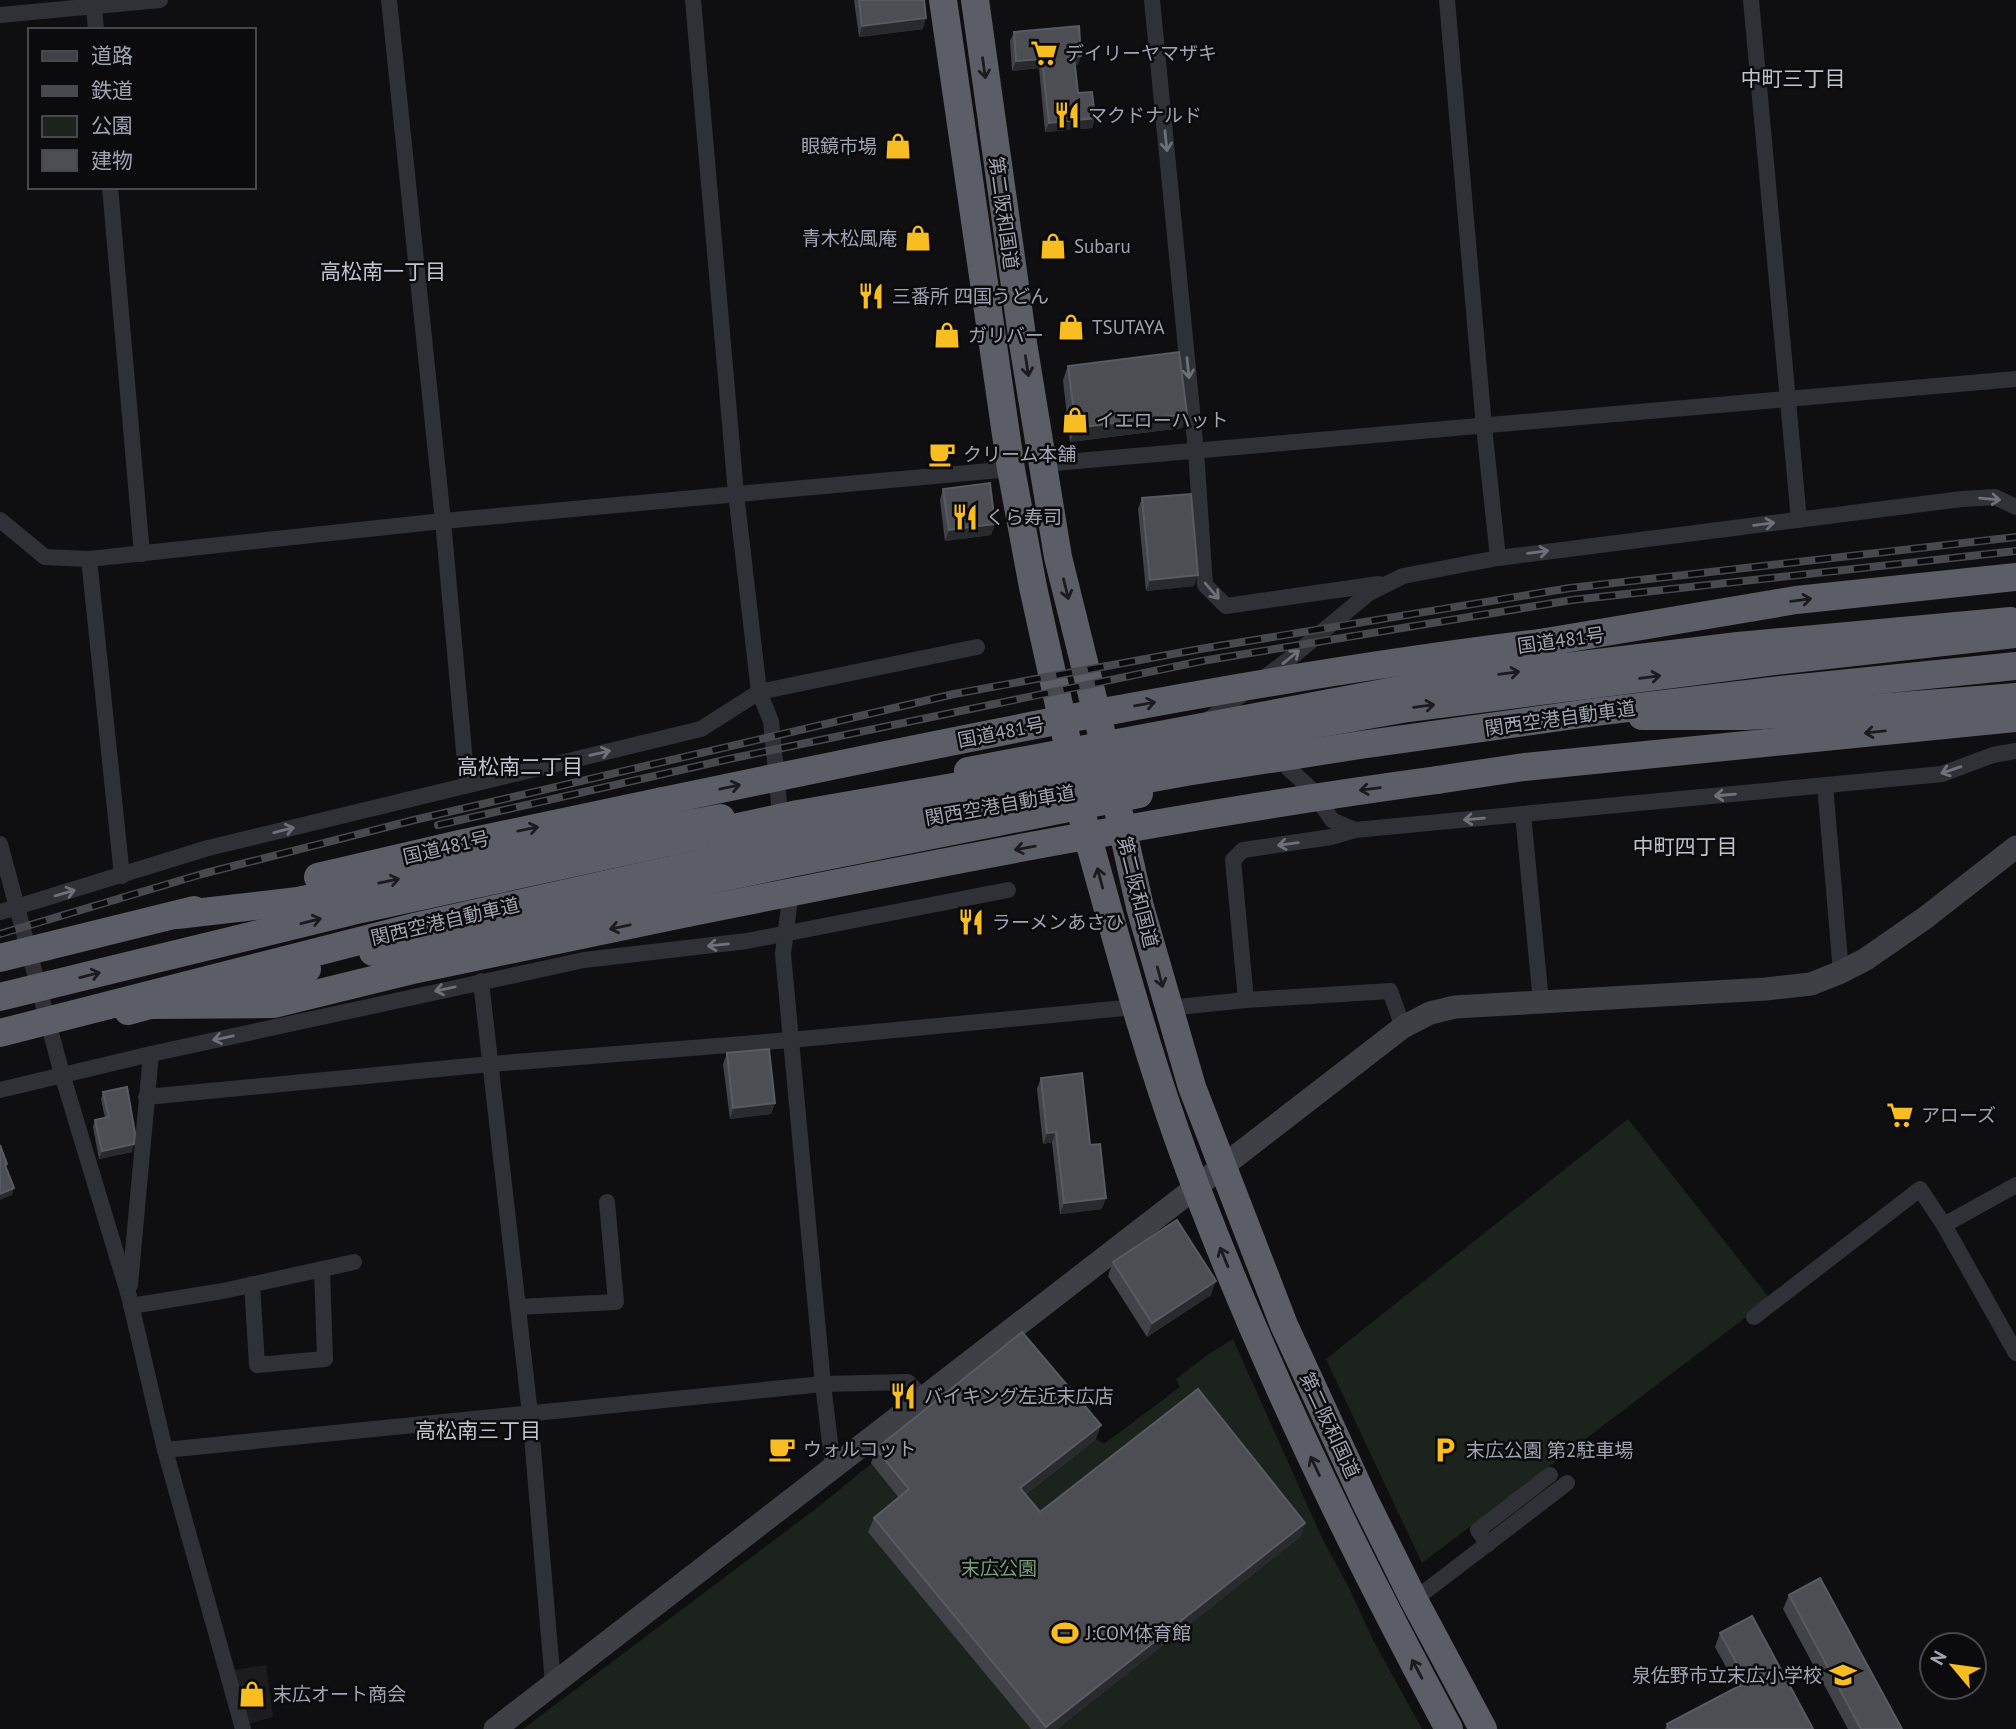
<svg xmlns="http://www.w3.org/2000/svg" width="2016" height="1729" viewBox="0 0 2016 1729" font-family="'PT Sans','Noto Sans JP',sans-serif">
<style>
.built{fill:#1c1b1e}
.green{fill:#1c231d}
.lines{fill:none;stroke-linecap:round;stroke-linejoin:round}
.street{stroke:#303136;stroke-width:16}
.secondary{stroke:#3e4046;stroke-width:23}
.highway{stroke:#5c5e67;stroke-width:28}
.rail-casing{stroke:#47494f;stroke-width:8}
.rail{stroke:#0b0a0c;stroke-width:5;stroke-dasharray:16;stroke-linecap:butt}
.highway-bridge{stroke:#5c5e67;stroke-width:28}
.wall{fill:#424349}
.shaded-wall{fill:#292a2e}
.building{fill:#4c4e54;stroke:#595b63;stroke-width:2}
.oneway{stroke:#1b1b1e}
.oneway2{stroke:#6e707a}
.labels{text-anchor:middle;stroke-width:5;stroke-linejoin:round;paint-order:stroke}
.poi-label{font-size:19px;fill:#a0a4b2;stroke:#0b0a0c;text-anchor:start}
.street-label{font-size:19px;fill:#a0a4b2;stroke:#0b0a0c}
.park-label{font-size:19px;fill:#769e7b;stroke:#0b0a0c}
.neighbourhood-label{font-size:21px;fill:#c1c4ce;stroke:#0b0a0c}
</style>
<rect width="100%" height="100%" fill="#0f0f11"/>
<polygon class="built" points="266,1665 273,1717 242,1726 227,1671"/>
<g class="green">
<polygon points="1628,1119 1770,1299 1422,1563 1326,1359"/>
<polygon points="1233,1339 1322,1538 1348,1586 1373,1640 1422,1729 523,1729 822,1504 911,1431 1096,1439 1104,1444 1180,1387 1176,1379 1206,1356"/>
</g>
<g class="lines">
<g class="street">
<polyline points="389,0 443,521 467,784"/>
<polyline points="693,0 736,493 759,692 771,721 781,824"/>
<polyline points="1152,0 1196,451 1205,585 1226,606 1379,584"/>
<polyline points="1447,0 1484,427 1498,558"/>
<polyline points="1751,0 1799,520"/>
<polyline points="94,6 96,30"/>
<polyline points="0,15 160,0"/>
<polyline points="110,187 142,554"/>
<polyline points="1043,464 2016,379"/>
<polyline points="0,520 45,557 89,559"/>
<polyline points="1208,720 1288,660 1369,593 1403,576 1498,558 1962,499 1995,497 2016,507"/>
<polyline points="1288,768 1311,789 1332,820 1355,830 1942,774 1993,755 2016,751"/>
<polyline points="1825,785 1841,972"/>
<polyline points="1523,814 1541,1002"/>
<polyline points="0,844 62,1074 129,1296 165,1450 243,1729"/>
<polyline points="122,876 89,559 443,521 1011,469"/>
<polyline points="787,888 789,906 783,954 823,1384 833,1468"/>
<polyline points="0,912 208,848 701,729 759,692 977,647"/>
<polyline points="481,981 530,1414 553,1684"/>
<polyline points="1246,1000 1233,860 1243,850 1331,837 1355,830"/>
<polyline points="1168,1008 1246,1000 1390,991 1403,1027"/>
<polyline points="0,1090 151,1054 584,960 747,941 1008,890"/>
<polyline points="146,1097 491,1064 791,1040 1135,1007"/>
<polyline points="1944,1225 2016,1185"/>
<polyline points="252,1284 257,1365 325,1359 322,1269"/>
<polyline points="130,1285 151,1054"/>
<polyline points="131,1306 223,1291 354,1262"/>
<polyline points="518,1307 616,1302 607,1202"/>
<polyline points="1754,1317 1920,1189 1944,1225 2016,1353"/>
<polyline points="165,1450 823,1384 908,1382 923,1398"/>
<polyline points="1488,1544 1478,1530 1550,1475"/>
<polyline points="1414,1600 1567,1483"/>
</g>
<polyline class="secondary" points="495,1729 1403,1027 1430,1013 1455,1007 1766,989 1811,984 1841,972 1866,959 1925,918 2016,847"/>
<g class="highway">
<polyline points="943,0 1011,469 1033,587 1067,741"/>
<polyline points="975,0 1023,343 1058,557 1102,735"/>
<polyline points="1540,643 1796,600 2016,577"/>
<polyline points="1642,716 1746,716 1851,710 2016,697"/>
<polyline points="968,771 1447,681 1738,646 2011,621"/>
<polyline points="1437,780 1524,767 2016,718"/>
<polyline points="1117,805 1140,907 1192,1087 1284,1325 1364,1499 1414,1600 1483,1729"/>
<path d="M 1081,812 C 1116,938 1149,1065 1196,1187 C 1267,1374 1354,1553 1449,1729"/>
<polyline points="318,877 460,844 663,801"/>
<polyline points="177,915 298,901 470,864 721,818"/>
<polyline points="373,952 791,863 1139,794"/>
<polyline points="0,958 194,910"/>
<polyline points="193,996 247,985 307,969"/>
<polyline points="128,1011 150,1005 274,1004 417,969 687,913"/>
</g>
<g class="rail-casing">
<g id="rail">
<polyline points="438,825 729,759 1202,661 1572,600 2016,551"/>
<polyline points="0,934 202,874 414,820 954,694 1200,649 1570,588 2016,537"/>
</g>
</g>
<use href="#rail" class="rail"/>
<g class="highway-bridge">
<path d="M 663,801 C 954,740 1245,679 1540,643"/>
<path d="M 687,913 C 936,863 1185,814 1437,780"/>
<polyline points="0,997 361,909 798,814 1408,708 1783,660 2016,634"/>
<polyline points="0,1033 414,927 806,840 1186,772 1360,745 1596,712 1781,690 2016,666"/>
</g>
</g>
<g class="wall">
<polygon points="854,0 924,0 923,29 859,37"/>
<polygon points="1014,32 1078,65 1075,65 1078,93 1095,118 1092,128 1045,132 1039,68 1012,71 1010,41"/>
<polygon points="1068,366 1182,428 1070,442 1063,380"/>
<polygon points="943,489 995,524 991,535 945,541 940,500"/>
<polygon points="1142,498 1194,586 1146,591 1138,509"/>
<polygon points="727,1053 775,1103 771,1114 730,1119 723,1064"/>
<polygon points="1041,1078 1090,1145 1102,1209 1060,1214 1052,1142 1043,1144 1037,1089"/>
<polygon points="103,1092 132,1152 99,1159 93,1127 95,1120 105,1118 101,1099"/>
<polygon points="1113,1262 1211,1295 1147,1337 1108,1276"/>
<polygon points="1096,1439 1026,1494 1040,1512 1305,1523 1300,1537 1057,1729 1031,1729 868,1532 874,1518 899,1498 871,1463 876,1449"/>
<polygon points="1789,1595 1902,1729 1848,1729 1783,1609"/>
<polygon points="1720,1633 1813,1729 1665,1729 1667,1724 1737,1687 1715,1647"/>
</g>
<g class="shaded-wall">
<polygon points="926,18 923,29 859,37 862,26"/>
<polygon points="1081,56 1078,65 1071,66 1074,57"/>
<polygon points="1042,59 1039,68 1012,71 1016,61"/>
<polygon points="1095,118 1092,128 1045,132 1049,123"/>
<polygon points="1187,414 1182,428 1070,442 1076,428"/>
<polygon points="995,524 991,535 945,541 949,530"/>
<polygon points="1198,575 1194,586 1146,591 1150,580"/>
<polygon points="775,1103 771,1114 730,1119 733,1108"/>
<polygon points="1056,1132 1052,1142 1043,1144 1047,1133"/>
<polygon points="134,1144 132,1152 99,1159 102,1151"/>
<polygon points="14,1188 12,1195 0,1200 0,1194"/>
<polygon points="1106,1198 1102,1209 1060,1214 1064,1203"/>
<polygon points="1216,1281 1211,1295 1147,1337 1152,1323"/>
<polygon points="1101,1425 1096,1439 1015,1502 1020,1488"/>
<polygon points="1305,1523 1300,1537 1057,1729 1046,1729 1046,1727"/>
</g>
<g class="building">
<polygon points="859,0 924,0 926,18 862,26"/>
<polygon points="1079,26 1081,56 1074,57 1078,93 1092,92 1095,118 1049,123 1042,59 1016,61 1014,32"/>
<polygon points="1179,352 1187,414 1076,428 1068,366"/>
<polygon points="990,483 995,524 949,530 943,489"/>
<polygon points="1191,494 1198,575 1150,580 1142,498"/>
<polygon points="769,1049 775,1103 733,1108 727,1053"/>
<polygon points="1082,1073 1090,1145 1100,1144 1106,1198 1064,1203 1056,1132 1047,1133 1041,1078"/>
<polygon points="127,1087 135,1133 134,1144 102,1151 95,1120 109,1117 103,1092"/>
<polygon points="0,1145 7,1164 5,1165 14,1188 0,1194"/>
<polygon points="1177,1220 1216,1281 1152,1323 1113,1262"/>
<polygon points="1022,1332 1101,1425 1020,1488 1040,1512 1198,1389 1305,1523 1046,1727 874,1518 909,1489 876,1449"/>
<polygon points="1820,1578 1902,1729 1861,1729 1789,1595"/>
<polygon points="1752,1616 1813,1729 1669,1729 1667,1724 1747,1682 1720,1633"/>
</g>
<defs><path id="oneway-shaft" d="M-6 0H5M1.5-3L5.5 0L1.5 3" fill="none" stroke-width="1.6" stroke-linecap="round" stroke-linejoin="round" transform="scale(1.75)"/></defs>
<g class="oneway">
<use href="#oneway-shaft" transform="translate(984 68) rotate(82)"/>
<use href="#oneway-shaft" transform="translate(1027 366) rotate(81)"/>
<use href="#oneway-shaft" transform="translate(1066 589) rotate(76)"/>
<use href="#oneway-shaft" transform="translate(1801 600) rotate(-7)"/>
<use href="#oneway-shaft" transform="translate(1509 673) rotate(-7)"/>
<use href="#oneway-shaft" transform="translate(1650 677) rotate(-7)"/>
<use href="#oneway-shaft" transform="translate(1145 704) rotate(-10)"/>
<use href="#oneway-shaft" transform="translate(1424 706) rotate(-7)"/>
<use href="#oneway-shaft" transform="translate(1875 732) rotate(174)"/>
<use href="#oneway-shaft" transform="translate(730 787) rotate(-12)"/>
<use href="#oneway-shaft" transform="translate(1370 789) rotate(172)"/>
<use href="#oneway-shaft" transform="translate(528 829) rotate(-12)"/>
<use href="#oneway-shaft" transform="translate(1025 848) rotate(170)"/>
<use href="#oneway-shaft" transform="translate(1100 878) rotate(-105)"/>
<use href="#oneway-shaft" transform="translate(389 881) rotate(-12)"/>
<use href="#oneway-shaft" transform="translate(311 921) rotate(-14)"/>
<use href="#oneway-shaft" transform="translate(620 927) rotate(168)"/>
<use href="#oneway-shaft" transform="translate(90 975) rotate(-14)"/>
<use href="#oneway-shaft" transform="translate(1160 977) rotate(75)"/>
<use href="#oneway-shaft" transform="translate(1224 1257) rotate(-112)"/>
<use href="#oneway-shaft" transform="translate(1315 1466) rotate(-115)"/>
<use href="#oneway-shaft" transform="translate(1417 1669) rotate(-118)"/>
</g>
<g class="oneway2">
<use href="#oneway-shaft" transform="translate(1166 141) rotate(84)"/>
<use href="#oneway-shaft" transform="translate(1188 368) rotate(84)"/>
<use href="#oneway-shaft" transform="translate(1990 499) rotate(5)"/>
<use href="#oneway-shaft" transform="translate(1764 524) rotate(-7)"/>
<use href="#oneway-shaft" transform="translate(1538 552) rotate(-7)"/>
<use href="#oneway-shaft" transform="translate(1212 591) rotate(49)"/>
<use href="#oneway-shaft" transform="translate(1291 657) rotate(-39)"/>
<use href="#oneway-shaft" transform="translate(600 753) rotate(-13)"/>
<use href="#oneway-shaft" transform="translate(1951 770) rotate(161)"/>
<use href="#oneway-shaft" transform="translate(1725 795) rotate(175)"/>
<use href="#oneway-shaft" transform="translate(1474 819) rotate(175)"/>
<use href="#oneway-shaft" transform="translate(284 830) rotate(-14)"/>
<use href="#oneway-shaft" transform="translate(1288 844) rotate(172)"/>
<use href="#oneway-shaft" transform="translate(65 893) rotate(-16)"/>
<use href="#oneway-shaft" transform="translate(718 945) rotate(174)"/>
<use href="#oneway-shaft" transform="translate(445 989) rotate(168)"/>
<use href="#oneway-shaft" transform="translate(223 1038) rotate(168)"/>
</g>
<defs>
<g id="supermarket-bare" transform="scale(2.1)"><path d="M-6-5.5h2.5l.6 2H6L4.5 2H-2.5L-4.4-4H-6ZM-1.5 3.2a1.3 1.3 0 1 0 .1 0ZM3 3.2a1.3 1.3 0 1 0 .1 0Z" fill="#f7bd21" stroke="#0b0a0c" stroke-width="2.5" paint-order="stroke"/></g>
<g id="restaurant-bare" transform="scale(2.1)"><path d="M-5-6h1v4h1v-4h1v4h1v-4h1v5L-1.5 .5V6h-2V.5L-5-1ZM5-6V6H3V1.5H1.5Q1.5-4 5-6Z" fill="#f7bd21" stroke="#0b0a0c" stroke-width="2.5" paint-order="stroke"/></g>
<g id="shop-bare" transform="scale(2.1)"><path d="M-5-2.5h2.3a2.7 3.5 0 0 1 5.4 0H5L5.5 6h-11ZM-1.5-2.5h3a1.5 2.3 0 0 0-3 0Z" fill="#f7bd21" stroke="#0b0a0c" stroke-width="2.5" paint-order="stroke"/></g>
<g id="cafe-bare" transform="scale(2.1)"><path d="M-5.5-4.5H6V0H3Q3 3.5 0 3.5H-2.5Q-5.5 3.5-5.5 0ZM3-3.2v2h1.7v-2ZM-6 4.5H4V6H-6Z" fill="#f7bd21" stroke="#0b0a0c" stroke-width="2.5" paint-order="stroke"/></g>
<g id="parking-bare" transform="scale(2.1)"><path d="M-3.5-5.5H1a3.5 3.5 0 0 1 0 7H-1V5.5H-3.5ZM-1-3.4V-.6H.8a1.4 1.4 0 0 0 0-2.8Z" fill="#f7bd21" stroke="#0b0a0c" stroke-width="2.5" paint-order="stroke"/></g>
<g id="stadium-bare" transform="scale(2.1)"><path d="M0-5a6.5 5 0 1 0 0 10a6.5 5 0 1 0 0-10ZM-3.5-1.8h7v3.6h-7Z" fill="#f7bd21" stroke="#0b0a0c" stroke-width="2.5" paint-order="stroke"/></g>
<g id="school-bare" transform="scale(2.1)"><path d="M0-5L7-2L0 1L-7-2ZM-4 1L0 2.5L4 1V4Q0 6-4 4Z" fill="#f7bd21" stroke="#0b0a0c" stroke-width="2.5" paint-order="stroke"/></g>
</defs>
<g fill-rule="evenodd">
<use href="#supermarket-bare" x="1044" y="53"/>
<use href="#restaurant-bare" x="1067" y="115"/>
<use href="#shop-bare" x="898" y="146"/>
<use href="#shop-bare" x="918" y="238"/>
<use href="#shop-bare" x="1053" y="246"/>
<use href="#restaurant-bare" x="871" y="296"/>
<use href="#shop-bare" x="1071" y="327"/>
<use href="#shop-bare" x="947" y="335"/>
<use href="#shop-bare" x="1075" y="420"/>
<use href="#cafe-bare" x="942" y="454"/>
<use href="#restaurant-bare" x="965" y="517"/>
<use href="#restaurant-bare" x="971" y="922"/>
<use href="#supermarket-bare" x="1900" y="1115"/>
<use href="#restaurant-bare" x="903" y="1396"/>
<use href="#cafe-bare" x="782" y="1449"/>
<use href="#parking-bare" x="1445" y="1450"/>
<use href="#stadium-bare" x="1065" y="1633"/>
<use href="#school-bare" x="1843" y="1675"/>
<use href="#shop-bare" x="252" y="1694"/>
</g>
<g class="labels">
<g class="poi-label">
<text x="1065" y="60">デイリーヤマザキ</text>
<text x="1088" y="122">マクドナルド</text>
<text x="877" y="153" text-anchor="end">眼鏡市場</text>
<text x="897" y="245" text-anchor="end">青木松風庵</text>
<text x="1074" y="253">Subaru</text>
<text x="892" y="303">三番所 四国うどん</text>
<text x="1092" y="334">TSUTAYA</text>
<text x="968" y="342">ガリバー</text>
<text x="1096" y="427">イエローハット</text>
<text x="963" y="461">クリーム本舗</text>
<text x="986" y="524">くら寿司</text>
<text x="992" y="929">ラーメンあさひ</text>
<text x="1921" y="1122">アローズ</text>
<text x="924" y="1403">バイキング左近末広店</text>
<text x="803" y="1456">ウォルコット</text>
<text x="1466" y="1457">末広公園 第2駐車場</text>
<text x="1086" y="1640">J:COM体育館</text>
<text x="1822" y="1682" text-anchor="end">泉佐野市立末広小学校</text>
<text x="273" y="1701">末広オート商会</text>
</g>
<g class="street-label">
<text transform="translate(1004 213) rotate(82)" y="7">第二阪和国道</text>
<text transform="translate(1561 640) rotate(-8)" y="7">国道481号</text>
<text transform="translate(1560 718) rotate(-8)" y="7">関西空港自動車道</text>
<text transform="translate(1001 732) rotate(-11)" y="7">国道481号</text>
<text transform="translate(1000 805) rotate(-10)" y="7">関西空港自動車道</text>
<text transform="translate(446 847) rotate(-13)" y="7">国道481号</text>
<text transform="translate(1138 892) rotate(76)" y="7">第二阪和国道</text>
<text transform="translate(445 921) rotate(-13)" y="7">関西空港自動車道</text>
<text transform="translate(1330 1425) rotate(65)" y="7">第二阪和国道</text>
</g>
<g class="park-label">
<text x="999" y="1575">末広公園</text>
</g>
<g class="neighbourhood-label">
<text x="1793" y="86">中町三丁目</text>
<text x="383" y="279">高松南一丁目</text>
<text x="520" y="774">高松南二丁目</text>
<text x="1685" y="854">中町四丁目</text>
<text x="478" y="1438">高松南三丁目</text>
</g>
</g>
<rect x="28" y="28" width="228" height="161" fill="#0b0a0c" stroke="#47484e" stroke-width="2"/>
<rect x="42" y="51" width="35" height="10" fill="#3e4046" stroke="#47484e" stroke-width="2"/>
<text x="91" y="63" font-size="21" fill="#a0a4b2">道路</text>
<rect x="42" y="86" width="35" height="10" fill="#47494f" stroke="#47484e" stroke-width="2"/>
<text x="91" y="98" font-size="21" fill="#a0a4b2">鉄道</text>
<rect x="42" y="116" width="35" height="21" fill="#1c231d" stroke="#47484e" stroke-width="2"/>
<text x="91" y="133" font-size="21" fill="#a0a4b2">公園</text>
<rect x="42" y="150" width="35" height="21" fill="#4c4e54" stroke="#47484e" stroke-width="2"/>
<text x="91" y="168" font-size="21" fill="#a0a4b2">建物</text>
<g transform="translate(1953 1666) rotate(299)"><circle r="33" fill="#0b0a0c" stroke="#47484e" stroke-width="2"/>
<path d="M0-5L12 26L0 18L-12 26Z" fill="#f7bd21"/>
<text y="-10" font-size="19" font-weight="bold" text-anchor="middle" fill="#a0a4b2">N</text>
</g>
</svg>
